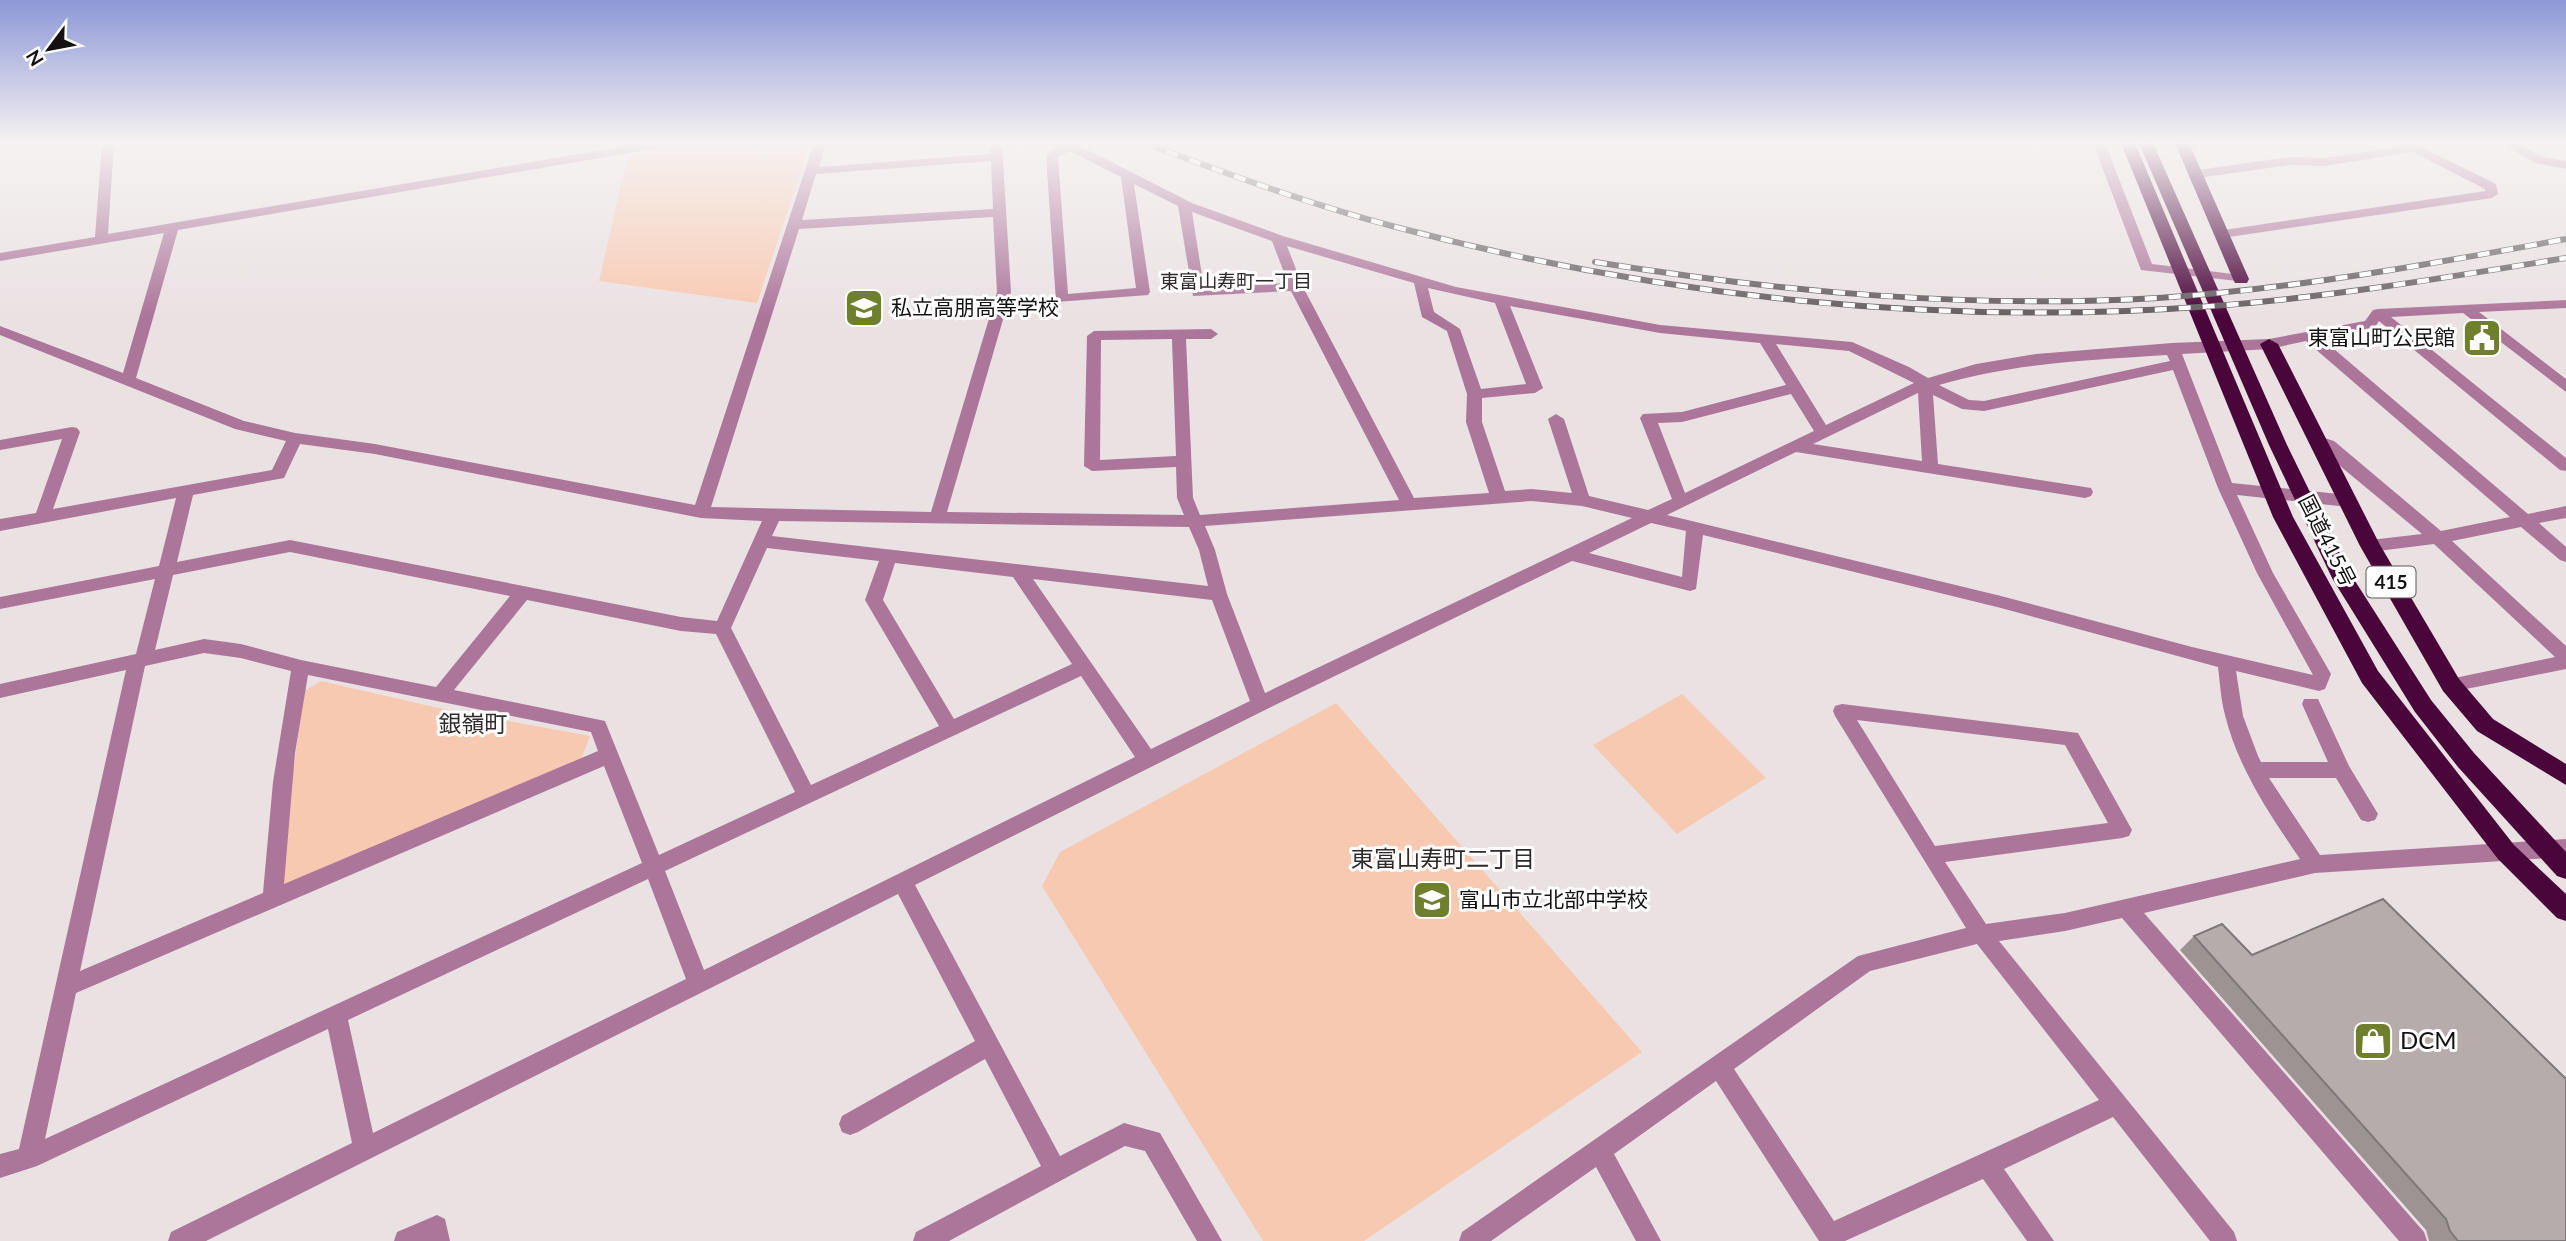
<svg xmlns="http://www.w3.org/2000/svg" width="2566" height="1241" viewBox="0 0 2566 1241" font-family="Lato,'Noto Sans JP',sans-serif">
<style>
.green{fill:#f8c9b1}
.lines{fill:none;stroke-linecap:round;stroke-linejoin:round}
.minor{fill:#ac759a;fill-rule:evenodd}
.highway{fill:#4a053b;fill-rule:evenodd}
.rail-casing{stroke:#666062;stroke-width:6}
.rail{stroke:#fff;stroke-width:4.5;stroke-dasharray:12;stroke-linecap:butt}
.wall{fill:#9c9493}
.building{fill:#b5acab;stroke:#7f7878;stroke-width:2}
.labels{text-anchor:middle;stroke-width:6;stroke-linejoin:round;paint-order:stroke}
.far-neighbourhood-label{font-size:19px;fill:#312a2b;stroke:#fff}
.shield{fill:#fff;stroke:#5a5859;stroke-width:2}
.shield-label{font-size:19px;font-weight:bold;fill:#141112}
.poi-label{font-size:21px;fill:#141112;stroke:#fff;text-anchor:start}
.street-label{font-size:21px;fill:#141112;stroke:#fff}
.neighbourhood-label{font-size:23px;fill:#312a2b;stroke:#fff}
.near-poi-label{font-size:24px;fill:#141112;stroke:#fff;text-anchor:start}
</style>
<rect width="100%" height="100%" fill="#eae1e3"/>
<g class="green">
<polygon points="705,143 810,143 757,303 599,281 628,155"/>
<polygon points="321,681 438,708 590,736 580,762 283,888 287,817 304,691"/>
<polygon points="1682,694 1766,778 1677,834 1593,745"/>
<polygon points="1336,703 1642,1052 1364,1241 1263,1241 1042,886 1060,852"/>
</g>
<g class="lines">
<g class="minor">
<polygon points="0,143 15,143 0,148"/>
<path d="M 102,143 L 114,143 L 108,234 L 644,143 L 670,143 L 664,147 L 178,230 L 136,378 L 244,421 L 295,433 L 375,444 L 695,505 L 814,143 L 826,143 L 819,167 L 990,154 L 990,143 L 1002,143 L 1011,292 L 947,512 L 1184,515 L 1177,498 L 1176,467 L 1092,471 L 1084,466 L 1087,336 L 1094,331 L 1211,329 L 1218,334 L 1211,339 L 1186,339 L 1193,498 L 1200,515 L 1399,500 L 1291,291 L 1193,296 L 1178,206 L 1134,184 L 1150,292 L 1148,295 L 1056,302 L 1046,155 L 1061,146 L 1059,143 L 1074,143 L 1192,203 L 1283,236 L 1456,287 L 1660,325 L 1852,342 L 1909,367 L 1928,378 L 1976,364 L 2036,354 L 2172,343 L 2269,339 L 2365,321 L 2373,310 L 2378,309 L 2566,300 L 2566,308 L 2479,312 L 2566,379 L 2566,392 L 2463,313 L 2391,317 L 2566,458 L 2566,471 L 2560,470 L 2379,321 L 2375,327 L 2321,338 L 2528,514 L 2566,506 L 2566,518 L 2539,523 L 2566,547 L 2566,562 L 2560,560 L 2521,527 L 2452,541 L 2566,646 L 2566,669 L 2451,692 L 2445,690 L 2442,685 L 2445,680 L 2555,657 L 2434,544 L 2370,552 L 2364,550 L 2362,546 L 2364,542 L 2370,540 L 2422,534 L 2310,441 L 2318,436 L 2334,441 L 2441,531 L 2510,517 L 2306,341 L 2269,349 L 2182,354 L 2232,483 L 2348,495 L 2356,501 L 2348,507 L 2237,495 L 2273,573 L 2331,674 L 2325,689 L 2319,691 L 2236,671 L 2243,716 L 2258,756 L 2261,762 L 2328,762 L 2302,704 L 2304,699 L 2318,699 L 2349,766 L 2378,814 L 2375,820 L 2368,822 L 2361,820 L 2336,778 L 2269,778 L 2320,855 L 2566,839 L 2566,857 L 2315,873 L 2144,913 L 2424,1232 L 2427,1241 L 2399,1241 L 2122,918 L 2065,931 L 1999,941 L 2234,1232 L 2237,1241 L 2210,1241 L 2113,1117 L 2004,1169 L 2054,1241 L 2027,1241 L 1983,1179 L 1845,1241 L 1819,1241 L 1716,1081 L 1614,1154 L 1661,1241 L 1636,1241 L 1596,1167 L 1491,1241 L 1459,1241 L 1462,1232 L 1858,956 L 1966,928 L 1835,716 L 1833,711 L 1835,706 L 1842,704 L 2078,733 L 2132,830 L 2129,836 L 2122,838 L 1945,862 L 1986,924 L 2065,913 L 2300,859 C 2270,815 2238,768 2225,715 C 2221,700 2220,683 2218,667 L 2001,608 L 1703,535 L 1696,589 L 1690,591 L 1572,561 L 1267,709 L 915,885 L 1060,1156 L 1124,1123 L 1160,1133 L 1222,1241 L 1197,1241 L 1145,1151 L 1125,1146 L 949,1241 L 913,1241 L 916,1232 L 1041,1166 L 985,1059 L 858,1132 L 850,1135 L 842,1132 L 839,1124 L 842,1116 L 975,1041 L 898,894 L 206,1241 L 168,1241 L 171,1232 L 352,1143 L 328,1029 L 37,1166 L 0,1178 L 0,1154 L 19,1149 L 126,670 L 0,698 L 0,684 L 136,654 L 155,579 L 0,609 L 0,597 L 159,566 L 176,498 L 0,531 L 0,519 L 36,513 L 62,439 L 0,450 L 0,440 L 72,427 L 77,428 L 80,432 L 53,509 L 272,470 L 286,441 L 235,429 L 0,335 L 0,326 L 123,373 L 164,233 L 0,261 L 0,253 L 95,237 ZM 1070,151 L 1121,177 L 1136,288 L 1068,294 L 1058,157 ZM 991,161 L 993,209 L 802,220 L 816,174 ZM 1192,212 L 1272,241 L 1288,283 L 1204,288 ZM 993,217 L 997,292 L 931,512 L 711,507 L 799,229 ZM 1287,246 L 1414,283 L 1422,317 L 1447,331 L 1467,394 L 1466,422 L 1489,493 L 1414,498 L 1303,287 ZM 1428,288 L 1495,303 L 1526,384 L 1481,389 L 1460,329 L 1434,312 ZM 1510,306 L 1660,333 L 1760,343 L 1786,385 L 1682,412 L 1643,414 L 1640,418 L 1672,499 L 1648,510 L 1589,496 L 1564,419 L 1556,414 L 1548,419 L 1572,493 L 1532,489 L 1505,491 L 1482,422 L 1482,398 L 1535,393 L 1543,388 ZM 1172,339 L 1176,456 L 1100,460 L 1101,340 ZM 1776,344 L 1849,351 L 1914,383 L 1826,425 ZM 2167,355 L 2170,361 L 1984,401 L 1969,400 L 1939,385 C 2014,363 2090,360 2167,355 ZM 2173,370 L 2218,488 L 2257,573 L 2313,675 L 2192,647 L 2001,596 L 1667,515 L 1796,452 L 2085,498 L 2091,496 L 2093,492 L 2091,488 L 1938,464 L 1933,395 L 1962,409 L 1984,411 ZM 1918,393 L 1922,461 L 1813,444 ZM 1791,394 L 1814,431 L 1685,493 L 1658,423 L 1682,422 ZM 300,444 L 375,454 L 701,518 L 762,521 L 717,621 L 681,617 L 290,540 L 177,562 L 193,495 L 284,478 ZM 1532,501 L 1582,506 L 1632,518 L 1265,693 L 1227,594 L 1215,550 L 1205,526 ZM 779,521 L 1189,527 L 1199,550 L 1208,586 L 772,536 ZM 1651,523 L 1686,531 L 1682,577 L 1589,553 ZM 767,548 L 879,561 L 865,600 L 939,726 L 811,785 L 731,628 ZM 290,552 L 510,596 L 436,687 L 301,660 L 241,644 L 204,639 L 155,650 L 173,575 ZM 895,563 L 1013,577 L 1072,664 L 954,719 L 883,600 ZM 1033,579 L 1212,600 L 1250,701 L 1151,749 ZM 527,600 L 681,631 L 716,634 L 795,792 L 659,855 L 605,721 L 454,690 ZM 204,653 L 241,658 L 291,671 L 273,782 L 263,893 L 80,971 L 145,666 ZM 308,675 L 591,732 L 598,751 L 284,884 L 295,753 ZM 1081,676 L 1135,757 L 704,970 L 665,871 ZM 1857,720 L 2065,745 L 2108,823 L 1935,846 ZM 604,766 L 642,863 L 45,1139 L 76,993 ZM 648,879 L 686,979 L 373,1133 L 348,1020 ZM 1977,944 L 2099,1100 L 1834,1221 L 1734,1069 L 1870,971 Z"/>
<polygon points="2093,143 2105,143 2152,264 2241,275 2248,279 2246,282 2141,270"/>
<polygon points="2178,143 2202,143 2196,147 2179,148"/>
<polygon points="2501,143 2516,143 2543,157 2566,161 2566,169 2535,163"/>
<polygon points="2415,144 2496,184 2498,194 2492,198 2222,238 2217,237 2217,231 2485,191 2485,189 2413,152 2324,166 2290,165 2197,178 2191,174 2197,170 2290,157 2324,158"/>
<polygon points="437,1215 445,1219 450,1241 394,1241 397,1232"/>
</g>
<g class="highway">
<polygon points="2121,143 2135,143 2293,517 2378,671 2514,845 2566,894 2566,921 2557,918 2498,859 2362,683 2273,517"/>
<polygon points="2139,143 2153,143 2287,445 2348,570 2431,700 2474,753 2566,852 2566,879 2557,876 2458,767 2415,712 2332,578 2269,445"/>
<polygon points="2175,143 2189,143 2249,279 2247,283 2235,283 2233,279"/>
<polygon points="2269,339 2278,344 2380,545 2459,679 2493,719 2566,764 2566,785 2477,731 2443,691 2360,546 2260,344"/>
</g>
<g class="rail-casing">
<g id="rail">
<path d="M 1144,143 C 1226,173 1308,204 1392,226 C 1658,297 1938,327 2213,306 C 2332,297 2449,277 2566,258"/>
<path d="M 1595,262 C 1781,292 1969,309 2158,298 C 2295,289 2431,264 2566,239"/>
</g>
</g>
<use href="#rail" class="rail"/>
</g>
<polygon class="wall" points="2194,936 2252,955 2566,1241 2429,1241 2426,1230 2180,950"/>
<polygon class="building" points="2383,899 2566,1079 2566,1241 2458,1241 2450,1231 2446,1219 2194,936 2222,924 2252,955"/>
<linearGradient id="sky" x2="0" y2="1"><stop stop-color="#8d98d7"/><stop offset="0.45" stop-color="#f6f2f2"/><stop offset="1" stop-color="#f6f2f2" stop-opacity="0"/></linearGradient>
<rect width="2566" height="316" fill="url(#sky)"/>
<defs>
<g id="school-square" transform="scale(2.0125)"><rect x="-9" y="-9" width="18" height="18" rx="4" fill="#707f2d" stroke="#fff"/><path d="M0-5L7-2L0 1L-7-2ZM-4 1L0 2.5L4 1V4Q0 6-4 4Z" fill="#fff"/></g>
<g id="civic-square" transform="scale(2.0125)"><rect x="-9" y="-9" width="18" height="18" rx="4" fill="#707f2d" stroke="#fff"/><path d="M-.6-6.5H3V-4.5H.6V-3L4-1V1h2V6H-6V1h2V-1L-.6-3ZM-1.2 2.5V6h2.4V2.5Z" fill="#fff"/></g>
<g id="shop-square" transform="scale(2.0125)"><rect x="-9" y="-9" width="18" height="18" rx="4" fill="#707f2d" stroke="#fff"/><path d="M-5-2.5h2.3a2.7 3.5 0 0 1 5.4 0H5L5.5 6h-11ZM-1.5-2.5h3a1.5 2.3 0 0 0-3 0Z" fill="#fff"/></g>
</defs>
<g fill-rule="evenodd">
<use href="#school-square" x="864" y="308"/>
<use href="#civic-square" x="2482" y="338"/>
<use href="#school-square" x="1432" y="900"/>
<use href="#shop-square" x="2373" y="1041"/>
</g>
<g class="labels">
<g class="far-neighbourhood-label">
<text x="1236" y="288">東富山寿町一丁目</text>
</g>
<rect class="shield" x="2366.5" y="566.5" width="49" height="31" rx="5"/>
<g class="shield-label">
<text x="2391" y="589">415</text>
</g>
<g class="poi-label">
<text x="891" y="315">私立高朋高等学校</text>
<text x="2455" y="345" text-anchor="end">東富山町公民館</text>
<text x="1459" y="907">富山市立北部中学校</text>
</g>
<g class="street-label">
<text transform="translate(2327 541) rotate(63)" y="7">国道415号</text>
</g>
<g class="neighbourhood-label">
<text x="473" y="732">銀嶺町</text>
<text x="1443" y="867">東富山寿町二丁目</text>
</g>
<g class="near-poi-label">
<text x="2400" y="1049">DCM</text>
</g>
</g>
<g transform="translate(49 49) rotate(238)" stroke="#ffffff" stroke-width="5" paint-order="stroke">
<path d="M0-5L12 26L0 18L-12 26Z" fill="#141112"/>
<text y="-10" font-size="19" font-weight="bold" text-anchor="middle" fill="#141112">N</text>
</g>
</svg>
